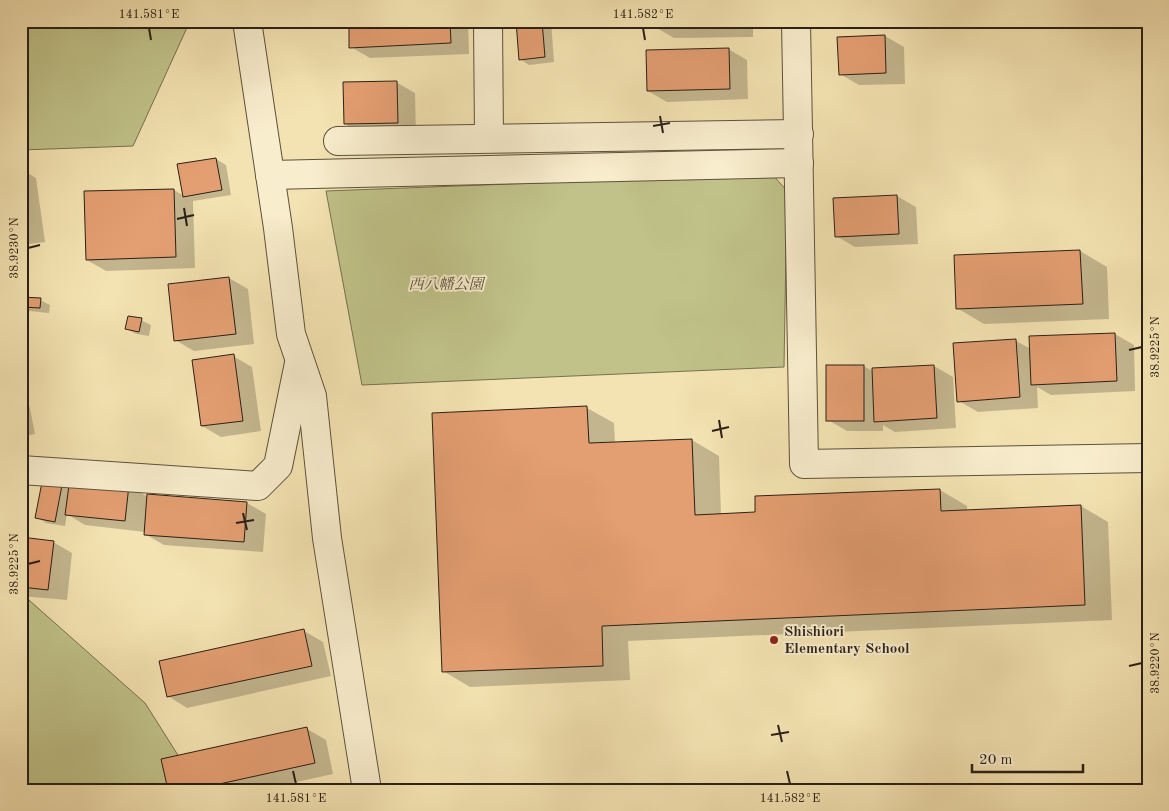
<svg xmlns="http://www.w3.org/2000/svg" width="1169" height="811" viewBox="0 0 1169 811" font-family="'Old Standard TT','Noto Serif JP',serif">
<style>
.green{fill:#c0c289;stroke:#767150}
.shadow{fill:#0003}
.building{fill:#e39e71;stroke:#2b2018}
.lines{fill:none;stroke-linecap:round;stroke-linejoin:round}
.street-casing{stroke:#5d513e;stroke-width:30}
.street{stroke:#f8edcd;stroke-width:28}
.ticks{fill:none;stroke:#2b2018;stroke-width:2}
.poi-dot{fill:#8f2418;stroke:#f8edcd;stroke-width:2}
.labels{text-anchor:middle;stroke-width:4;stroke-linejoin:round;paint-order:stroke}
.park-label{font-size:15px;font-style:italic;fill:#58513a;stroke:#f8edcd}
.poi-label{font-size:15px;font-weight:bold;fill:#2b2018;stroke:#f8edcd;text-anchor:start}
.neatline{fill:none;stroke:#2b2018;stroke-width:2}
.ticks-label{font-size:12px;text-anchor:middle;fill:#2b2018}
</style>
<rect width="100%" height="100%" fill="#f4e3b2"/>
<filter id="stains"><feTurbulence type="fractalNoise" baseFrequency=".004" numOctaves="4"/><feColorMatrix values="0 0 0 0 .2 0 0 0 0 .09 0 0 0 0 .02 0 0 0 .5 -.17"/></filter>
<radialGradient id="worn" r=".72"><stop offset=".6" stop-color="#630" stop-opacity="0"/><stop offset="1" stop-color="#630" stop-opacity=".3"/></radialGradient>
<g class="green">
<polygon points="21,21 190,21 133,146 21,150"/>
<polygon points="772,174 787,191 784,367 362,385 326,191"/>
<polygon points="21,593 145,703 200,790 21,790"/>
</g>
<g class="shadow">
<polygon points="350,21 468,21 469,54 370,58 351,47"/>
<polygon points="517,21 551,21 554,62 529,65 520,59"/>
<polygon points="655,21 753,21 753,37 674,38 655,27"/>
<polygon points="885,36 904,47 905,84 859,85 840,74"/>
<polygon points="728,49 747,60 748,99 667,102 648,91"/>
<polygon points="396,82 415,93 416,134 364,135 345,124"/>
<polygon points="216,159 226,165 231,195 193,201 195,268 106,271 87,260 86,192 174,190 184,196"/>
<polygon points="21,169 36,178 45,242 21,245"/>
<polygon points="897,196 916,207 918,244 855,247 836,236 835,199"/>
<polygon points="1080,251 1107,267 1109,319 984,324 957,308"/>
<polygon points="21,276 23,277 27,299 40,300 50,305 49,313 29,311 26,309 21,310"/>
<polygon points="229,278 248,289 254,344 194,351 175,340"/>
<polygon points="141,320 151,325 149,336 136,334 127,329"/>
<polygon points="1115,334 1134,345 1135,391 1051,395 1037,387 1038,408 978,412 959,401 1016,341 1031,349"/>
<polygon points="233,356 252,367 261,431 221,437 202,426"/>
<polygon points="863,366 873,371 934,366 953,377 956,428 895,432 883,425 883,431 847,431 828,420"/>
<polygon points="21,395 28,399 35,434 21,437"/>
<polygon points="587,408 614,423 615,443 692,440 719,456 721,515 756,513 940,490 967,506 967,511 1081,506 1108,522 1112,620 628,641 630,680 470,687 443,671 433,414"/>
<polygon points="44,478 129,486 148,497 247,503 266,514 263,552 164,545 145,534 145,532 85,525 67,514 65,526 46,523 37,517"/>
<polygon points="21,486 29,491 28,525 21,525"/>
<polygon points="21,539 53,542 72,553 67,600 21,596"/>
<polygon points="304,631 323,642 331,676 187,708 168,696"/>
<polygon points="307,729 326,740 333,774 260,790 169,790"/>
</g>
<g class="building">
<polygon points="349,21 450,21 451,43 349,48"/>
<polygon points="516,21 542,21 545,57 519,60"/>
<polygon points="653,21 734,21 734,26 654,27"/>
<polygon points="885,35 886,73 839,75 837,37"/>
<polygon points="729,48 730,89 647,91 646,50"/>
<polygon points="397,81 398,123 344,124 343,82"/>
<polygon points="216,158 222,190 183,197 177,164"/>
<polygon points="174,189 176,257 86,260 84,191"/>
<polygon points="897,195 899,234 835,237 833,198"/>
<polygon points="1080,250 1083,304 956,309 954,255"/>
<polygon points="229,277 236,334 174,341 168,284"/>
<polygon points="21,297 41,298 40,308 21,307"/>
<polygon points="128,316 142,318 139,332 125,329"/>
<polygon points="1115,333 1117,381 1031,385 1029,336"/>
<polygon points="1016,339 1020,397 957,402 953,343"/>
<polygon points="234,354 243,421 201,426 192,360"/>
<rect x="826" y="365" width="38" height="56"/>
<polygon points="934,365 937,418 874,422 872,368"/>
<polygon points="587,406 589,443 692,439 695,515 755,512 755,496 940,489 941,511 1081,505 1085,605 602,626 603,666 442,672 432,413"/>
<polygon points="43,477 63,480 55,522 35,518"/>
<polygon points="70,478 129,485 125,521 65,515"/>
<polygon points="147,494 247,502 244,542 144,535"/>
<polygon points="21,537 54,541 48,590 21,587"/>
<polygon points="304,629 312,666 167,697 159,661"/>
<polygon points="307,727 315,763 192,790 168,790 161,759"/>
</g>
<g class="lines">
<g class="street-casing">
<g id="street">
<polyline points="247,21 278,228 291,334 312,396 327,538 367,790"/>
<polyline points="488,21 489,138"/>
<polyline points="796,21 804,464 1148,458"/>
<polyline points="338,141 799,134"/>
<polyline points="270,175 799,163"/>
<polyline points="21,470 258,486 278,466 299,363"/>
</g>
</g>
<use href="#street" class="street"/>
</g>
<path class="ticks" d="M 149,28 L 151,40M 643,28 L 645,40M 660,116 L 663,133M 653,126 L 670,123M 184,208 L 187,226M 177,219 L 194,215M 28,248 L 40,245M 1129,350 L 1142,347M 719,420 L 722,438M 712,431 L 729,427M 243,513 L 247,530M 236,523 L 254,520M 28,564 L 40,561M 1129,666 L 1142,663M 778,725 L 782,742M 771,735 L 789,732M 293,771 L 296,784M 787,771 L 790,784"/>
<circle class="poi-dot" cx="774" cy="640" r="5"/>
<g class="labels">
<g class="park-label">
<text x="446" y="289">西八幡公園</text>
</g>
<g class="poi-label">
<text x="784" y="636">Shishiori<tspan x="784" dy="17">Elementary School</tspan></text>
</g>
</g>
<rect width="1169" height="811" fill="none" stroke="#f4e3b2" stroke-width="55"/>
<path d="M972 764v8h111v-8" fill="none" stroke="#2b2018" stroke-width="2.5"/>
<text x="979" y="764" font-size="15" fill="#2b2018" stroke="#f8edcd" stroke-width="4" paint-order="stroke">20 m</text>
<rect x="28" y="28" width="1114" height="756" class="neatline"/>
<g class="ticks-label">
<text x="149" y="18">141.581°E</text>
<text x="643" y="18">141.582°E</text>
<text transform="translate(14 248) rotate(-90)" y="4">38.9230°N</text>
<text transform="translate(1155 347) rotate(-90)" y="4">38.9225°N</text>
<text transform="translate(14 564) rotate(-90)" y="4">38.9225°N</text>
<text transform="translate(1155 663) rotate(-90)" y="4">38.9220°N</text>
<text x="296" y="802">141.581°E</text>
<text x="790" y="802">141.582°E</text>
</g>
<rect width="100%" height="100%" filter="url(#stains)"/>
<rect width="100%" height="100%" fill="url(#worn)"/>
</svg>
